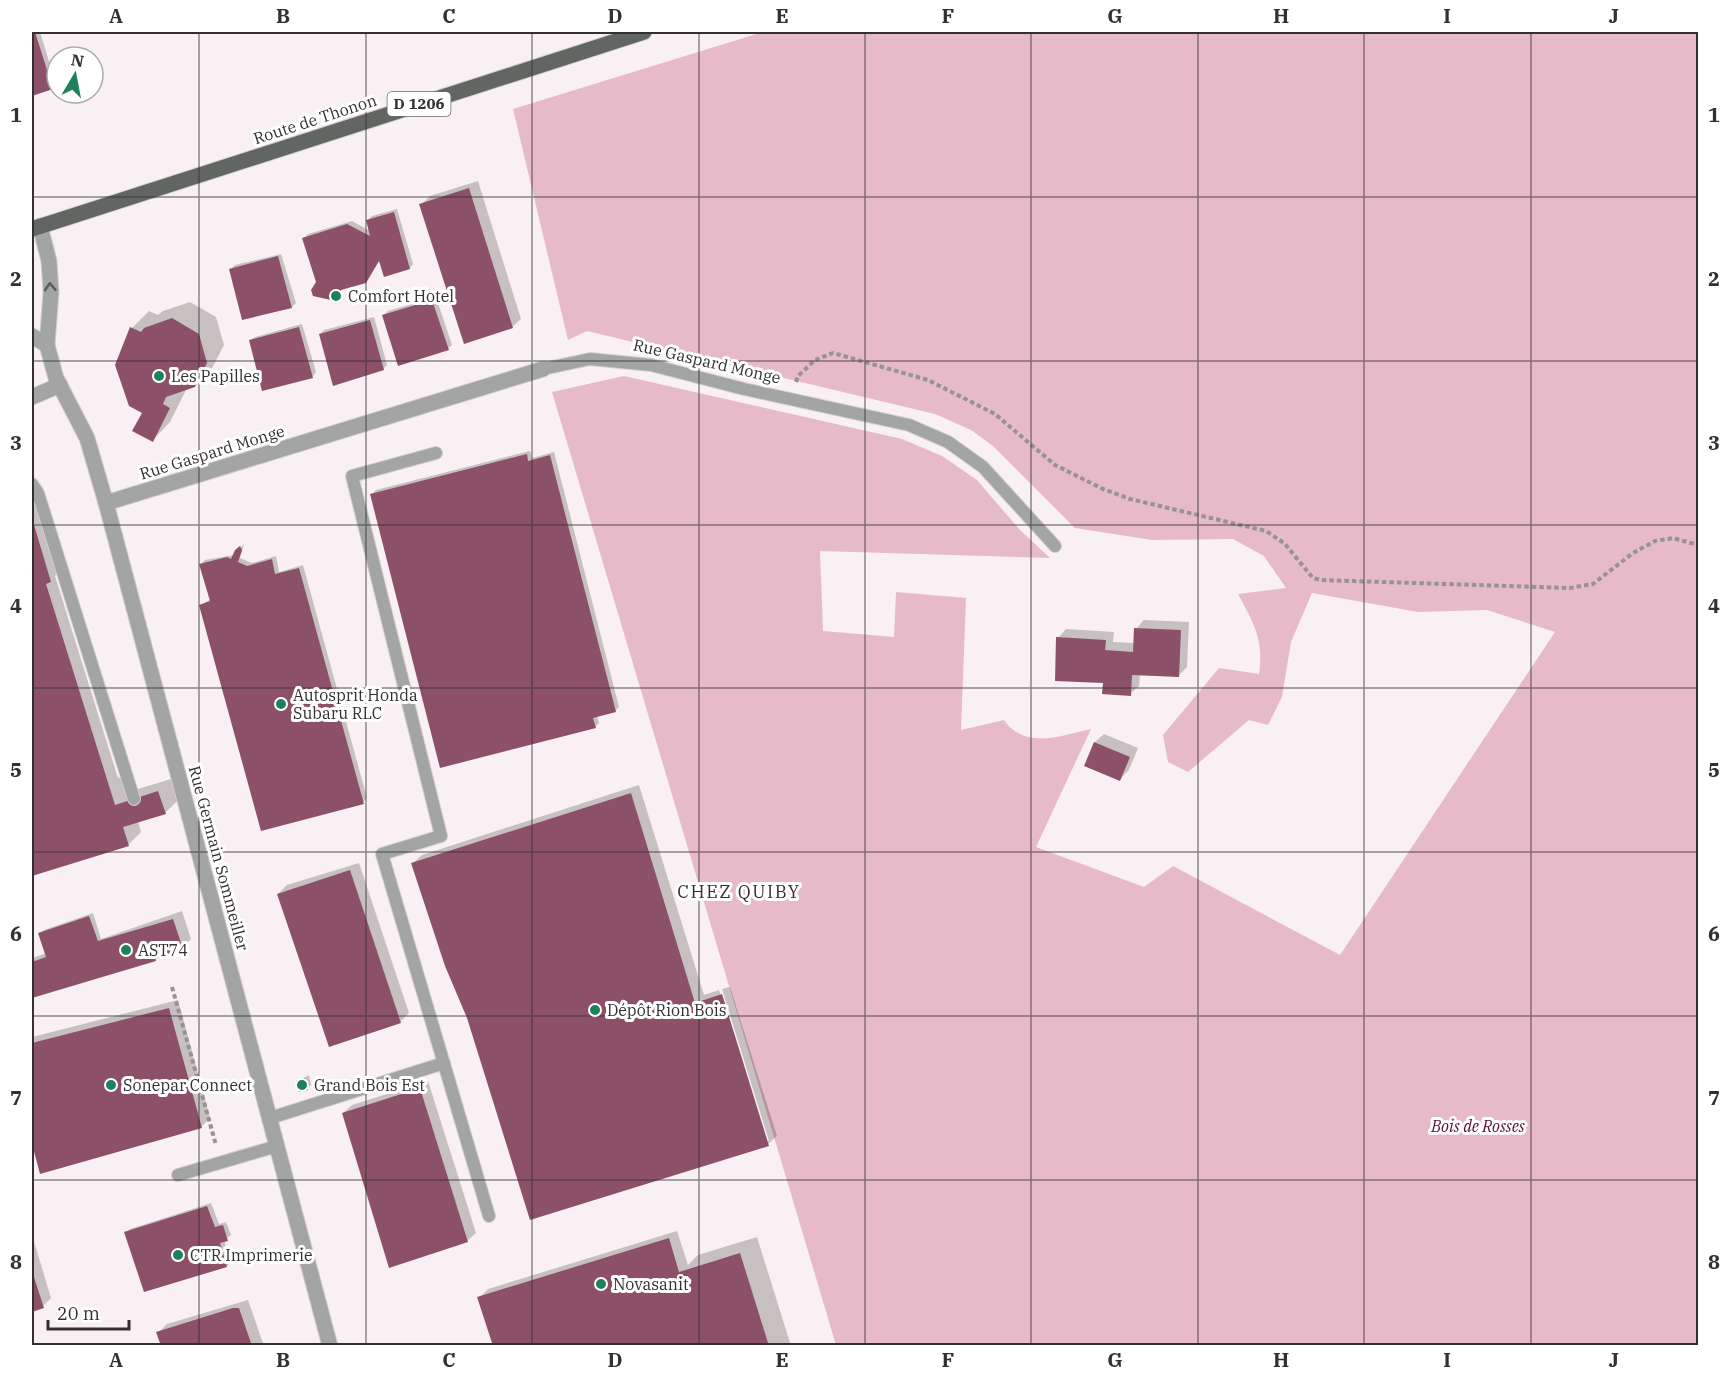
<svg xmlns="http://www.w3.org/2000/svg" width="1730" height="1377" viewBox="0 0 1730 1377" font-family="'IBM Plex Serif',serif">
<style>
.green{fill:#e7baca}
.shadow{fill:#0003}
.building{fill:#8d5069}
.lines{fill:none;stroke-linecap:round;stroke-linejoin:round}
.service-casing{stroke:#d5cdcf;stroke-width:14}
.minor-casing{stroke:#d5cdcf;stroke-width:17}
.primary-casing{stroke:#d5cdcf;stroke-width:17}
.path{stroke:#979293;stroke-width:4;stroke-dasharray:4.5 3;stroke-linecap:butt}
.service{stroke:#a2a5a4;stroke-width:12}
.minor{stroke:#a2a5a4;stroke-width:15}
.primary{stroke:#616663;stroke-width:15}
.oneway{stroke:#5a5959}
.grid{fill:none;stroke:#333031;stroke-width:1.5;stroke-opacity:0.55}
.poi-dot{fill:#1d825c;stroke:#fff;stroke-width:2}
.labels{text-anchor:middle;stroke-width:6;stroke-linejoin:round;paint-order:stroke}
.shield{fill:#fff;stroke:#706e6f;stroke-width:1.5}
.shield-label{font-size:15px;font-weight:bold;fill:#333031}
.street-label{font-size:16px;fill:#333031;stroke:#fff}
.poi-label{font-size:16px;fill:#333031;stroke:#fff;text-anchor:start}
.park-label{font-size:16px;font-style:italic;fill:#590934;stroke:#fff}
.neighbourhood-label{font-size:18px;letter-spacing:1.5px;fill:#352f31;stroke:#fff}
.neatline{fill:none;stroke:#333031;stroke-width:2}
.grid-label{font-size:20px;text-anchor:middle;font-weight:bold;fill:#333031}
</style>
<rect width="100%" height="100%" fill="#f8f0f2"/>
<path class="green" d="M 763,32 L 1698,32 L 1698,1345 L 836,1345 L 552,392 L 624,376 L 902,439 L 942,456 L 977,480 L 1019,529 L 1050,558 L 820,551 L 823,631 L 894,637 L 896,592 L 966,598 L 961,730 L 1004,720 C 1025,750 1060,736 1091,729 L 1036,847 L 1144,887 L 1173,866 L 1340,955 L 1555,632 L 1487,610 L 1418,612 L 1312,593 L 1291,642 L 1282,697 L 1268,725 L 1249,720 L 1188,772 L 1168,762 L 1163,735 L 1219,668 L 1259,674 C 1264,639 1254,624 1238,594 L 1286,588 L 1264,556 L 1233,539 L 1152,540 L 1075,528 L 993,446 L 971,430 L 935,414 L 587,331 L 568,340 L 513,109 Z"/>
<g class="shadow">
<polygon points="32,32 40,32 56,84 32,94"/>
<polygon points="478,181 521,319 512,327 421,205 430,196"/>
<polygon points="397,209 413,264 410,268 380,259 365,282 343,288 336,297 317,282 304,238 308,234 352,221 370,231 368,220 372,216"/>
<polygon points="281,254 296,303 292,307 244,318 231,269 235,265"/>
<polygon points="436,297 452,345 448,348 384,315 388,311"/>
<polygon points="190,302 216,317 224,345 212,368 194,386 184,389 186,390 170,422 153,440 144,412 132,328 149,311 158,315 163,311"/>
<polygon points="374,317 387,365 383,369 320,334 324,330"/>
<polygon points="302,324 316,372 313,376 251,340 255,337"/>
<polygon points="530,451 532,458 554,452 619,707 615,711 597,715 599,723 595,727 372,494 376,490"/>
<polygon points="38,500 59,572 55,576 118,778 123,777 128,792 171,779 178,800 165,813 138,821 141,832 128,845 32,874 32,502"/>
<polygon points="244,544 240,558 252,563 276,556 279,572 303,565 367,798 363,802 201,605 211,599 201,564 205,560 234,555"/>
<polygon points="1144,620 1189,622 1187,667 1178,676 1140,674 1139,686 1130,694 1104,681 1058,638 1066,629 1114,632 1113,642 1135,643 1136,629"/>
<polygon points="1104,734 1138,748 1129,770 1120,779 1086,765 1095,742"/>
<polygon points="639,785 704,995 719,990 766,1141 769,1141 722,989 730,987 777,1136 768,1144 468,1017 413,863 422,855"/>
<polygon points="359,863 409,1013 401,1021 330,1045 278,894 287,885"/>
<polygon points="182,911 191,939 182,948 155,960 32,997 32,958 47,953 40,934 44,930 93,913 101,939"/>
<polygon points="178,1000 210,1118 201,1127 41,1172 32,1139 32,1037"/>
<polygon points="309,1075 311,1085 307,1089 298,1081"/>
<polygon points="428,1081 476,1233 467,1241 343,1113 352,1105"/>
<polygon points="211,1203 219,1224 226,1222 231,1235 224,1240 231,1262 227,1266 145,1290 126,1233 130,1229"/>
<polygon points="677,1231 688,1265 698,1255 757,1237 791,1346 494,1346 479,1298 488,1289"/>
<polygon points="32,1235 51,1298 43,1306 32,1310"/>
<polygon points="248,1300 264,1346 162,1346 158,1333 167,1324"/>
</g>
<g class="building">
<polygon points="32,32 35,32 53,89 32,96"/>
<polygon points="469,188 513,328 464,344 419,204"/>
<polygon points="394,212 410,269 384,277 379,261 366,283 341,290 337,298 331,300 313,296 311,290 316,282 302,238 347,224 370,236 366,220"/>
<polygon points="278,256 292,308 242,320 229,269"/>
<polygon points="432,300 449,350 398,366 382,315"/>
<polygon points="172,318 199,334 207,363 195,387 166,397 163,404 170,408 153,442 132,431 142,413 129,406 115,365 130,327 141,332 144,328"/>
<polygon points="370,320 384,370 333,386 319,334"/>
<polygon points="299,327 313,378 262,391 249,340"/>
<polygon points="527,454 528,461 550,455 616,712 593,718 596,728 440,768 370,494"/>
<polygon points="32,518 51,582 46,584 115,805 158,791 166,814 123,827 129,846 32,876"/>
<polygon points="240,546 242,550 238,562 247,566 272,559 275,574 299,568 364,804 261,831 199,605 210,601 199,564 227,557 231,559 235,550"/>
<polygon points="1134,628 1181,630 1179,677 1132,675 1131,696 1102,694 1103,683 1055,681 1056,637 1106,640 1105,650 1133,652"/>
<polygon points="1094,742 1130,757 1120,781 1084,766"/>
<polygon points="631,793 695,1003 722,994 769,1146 530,1220 467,1018 445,966 411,863"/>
<polygon points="350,870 401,1023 329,1047 277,894"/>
<polygon points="89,916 98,941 173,919 183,949 155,958 156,961 32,998 32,962 46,957 38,933"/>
<polygon points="169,1008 202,1128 40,1174 32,1144 32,1043"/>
<polygon points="305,1078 308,1090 299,1092 296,1081"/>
<polygon points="420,1088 468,1242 389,1268 342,1113"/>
<polygon points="207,1206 215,1227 223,1225 228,1241 220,1243 227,1267 144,1292 124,1232"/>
<polygon points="669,1238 679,1272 740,1253 769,1346 493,1346 477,1297"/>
<polygon points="32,1271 44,1308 32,1312"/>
<polygon points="233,1308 239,1308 252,1346 161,1346 156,1332"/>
</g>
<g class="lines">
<g class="service-casing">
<g id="service">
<polyline points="543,369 590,359 651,365 744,389 909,425 948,442 983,467 1055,546"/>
<polyline points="436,453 352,476 441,836 382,854 489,1216"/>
<polyline points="32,484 38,493 134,799"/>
<polyline points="270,1118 444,1063"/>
<polyline points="178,1175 277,1146"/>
</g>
</g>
<g class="minor-casing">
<g id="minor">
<polyline points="40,226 49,261 51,292 47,345 56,378 87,438 106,503 330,1346"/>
<polyline points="32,336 47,345"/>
<polyline points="32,397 60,385"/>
<polyline points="106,503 543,369"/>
</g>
</g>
<g class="primary-casing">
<polyline id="primary" points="32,229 644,32"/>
</g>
<g class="path">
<polyline points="796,382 798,376 815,360 833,353 928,380 995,414 1055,465 1103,489 1130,499 1266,531 1284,543 1313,578 1321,580 1570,588 1593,584 1633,553 1655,541 1673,538 1698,545"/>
<polyline points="172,987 216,1145"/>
</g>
<use href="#service" class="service"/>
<use href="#minor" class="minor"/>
<use href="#primary" class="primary"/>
</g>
<defs><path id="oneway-chevron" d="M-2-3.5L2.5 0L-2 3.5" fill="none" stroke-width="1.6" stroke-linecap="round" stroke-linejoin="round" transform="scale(1.5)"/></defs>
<use class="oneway" href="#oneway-chevron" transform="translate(50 287) rotate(-93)"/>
<path class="grid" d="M 199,32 L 199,1346M 366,32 L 366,1346M 532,32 L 532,1346M 699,32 L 699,1346M 865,32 L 865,1346M 1031,32 L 1031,1346M 1198,32 L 1198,1346M 1364,32 L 1364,1346M 1531,32 L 1531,1346M 32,197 L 1698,197M 32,361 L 1698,361M 32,525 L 1698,525M 32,688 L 1698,688M 32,852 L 1698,852M 32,1016 L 1698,1016M 32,1180 L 1698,1180"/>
<g class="poi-dot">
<circle cx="336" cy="296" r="6"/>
<circle cx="159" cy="376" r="6"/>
<circle cx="281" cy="704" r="6"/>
<circle cx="126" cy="950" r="6"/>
<circle cx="595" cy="1010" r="6"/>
<circle cx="111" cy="1085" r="6"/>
<circle cx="302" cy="1085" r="6"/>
<circle cx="178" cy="1255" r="6"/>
<circle cx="601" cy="1284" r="6"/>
</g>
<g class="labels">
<rect class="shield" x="387.5" y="92" width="63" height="24" rx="4.5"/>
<g class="shield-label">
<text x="419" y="109">D 1206</text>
</g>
<g class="street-label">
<text transform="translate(315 119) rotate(-18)" y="6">Route de Thonon</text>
<text transform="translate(707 361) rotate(13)" y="6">Rue Gaspard Monge</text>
<text transform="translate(212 452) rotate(-17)" y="6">Rue Gaspard Monge</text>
<text transform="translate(219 858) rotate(75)" y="6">Rue Germain Sommeiller</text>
</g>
<g class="poi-label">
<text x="348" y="302">Comfort Hotel</text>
<text x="171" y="382">Les Papilles</text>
<text x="293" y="701">Autosprit Honda<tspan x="293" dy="18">Subaru RLC</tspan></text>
<text x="138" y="956">AST74</text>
<text x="607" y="1016">Dépôt Rion Bois</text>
<text x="123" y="1091">Sonepar Connect</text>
<text x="314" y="1091">Grand Bois Est</text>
<text x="190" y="1261">CTR Imprimerie</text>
<text x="613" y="1290">Novasanit</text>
</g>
<g class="park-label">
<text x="1478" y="1132">Bois de Rosses</text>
</g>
<g class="neighbourhood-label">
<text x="739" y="898">CHEZ QUIBY</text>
</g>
</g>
<rect width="1730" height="1377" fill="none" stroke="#ffffff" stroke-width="66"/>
<g transform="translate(75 75) rotate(10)"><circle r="28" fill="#ffffff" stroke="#adacad" stroke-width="1.5"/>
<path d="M0-4.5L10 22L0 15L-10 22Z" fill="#1d825c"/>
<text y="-9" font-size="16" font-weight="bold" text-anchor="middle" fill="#333031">N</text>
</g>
<path d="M48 1320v9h81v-9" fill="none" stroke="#333031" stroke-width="3"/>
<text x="57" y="1320" font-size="18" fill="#333031" stroke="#ffffff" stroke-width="4.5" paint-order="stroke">20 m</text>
<rect x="33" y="33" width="1664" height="1311" class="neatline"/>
<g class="grid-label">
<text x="116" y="23">A</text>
<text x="283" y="23">B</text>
<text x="449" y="23">C</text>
<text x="615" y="23">D</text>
<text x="782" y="23">E</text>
<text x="948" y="23">F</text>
<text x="1115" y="23">G</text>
<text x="1281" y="23">H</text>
<text x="1447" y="23">I</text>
<text x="1614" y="23">J</text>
<text x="16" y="122">1</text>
<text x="1714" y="122">1</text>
<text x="16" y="286">2</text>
<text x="1714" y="286">2</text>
<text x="16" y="450">3</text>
<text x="1714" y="450">3</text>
<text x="16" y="613">4</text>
<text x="1714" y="613">4</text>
<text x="16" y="777">5</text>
<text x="1714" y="777">5</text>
<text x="16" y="941">6</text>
<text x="1714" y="941">6</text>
<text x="16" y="1105">7</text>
<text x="1714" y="1105">7</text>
<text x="16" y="1269">8</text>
<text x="1714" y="1269">8</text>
<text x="116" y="1367">A</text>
<text x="283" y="1367">B</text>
<text x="449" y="1367">C</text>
<text x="615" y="1367">D</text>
<text x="782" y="1367">E</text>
<text x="948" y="1367">F</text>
<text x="1115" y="1367">G</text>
<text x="1281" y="1367">H</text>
<text x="1447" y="1367">I</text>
<text x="1614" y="1367">J</text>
</g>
</svg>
